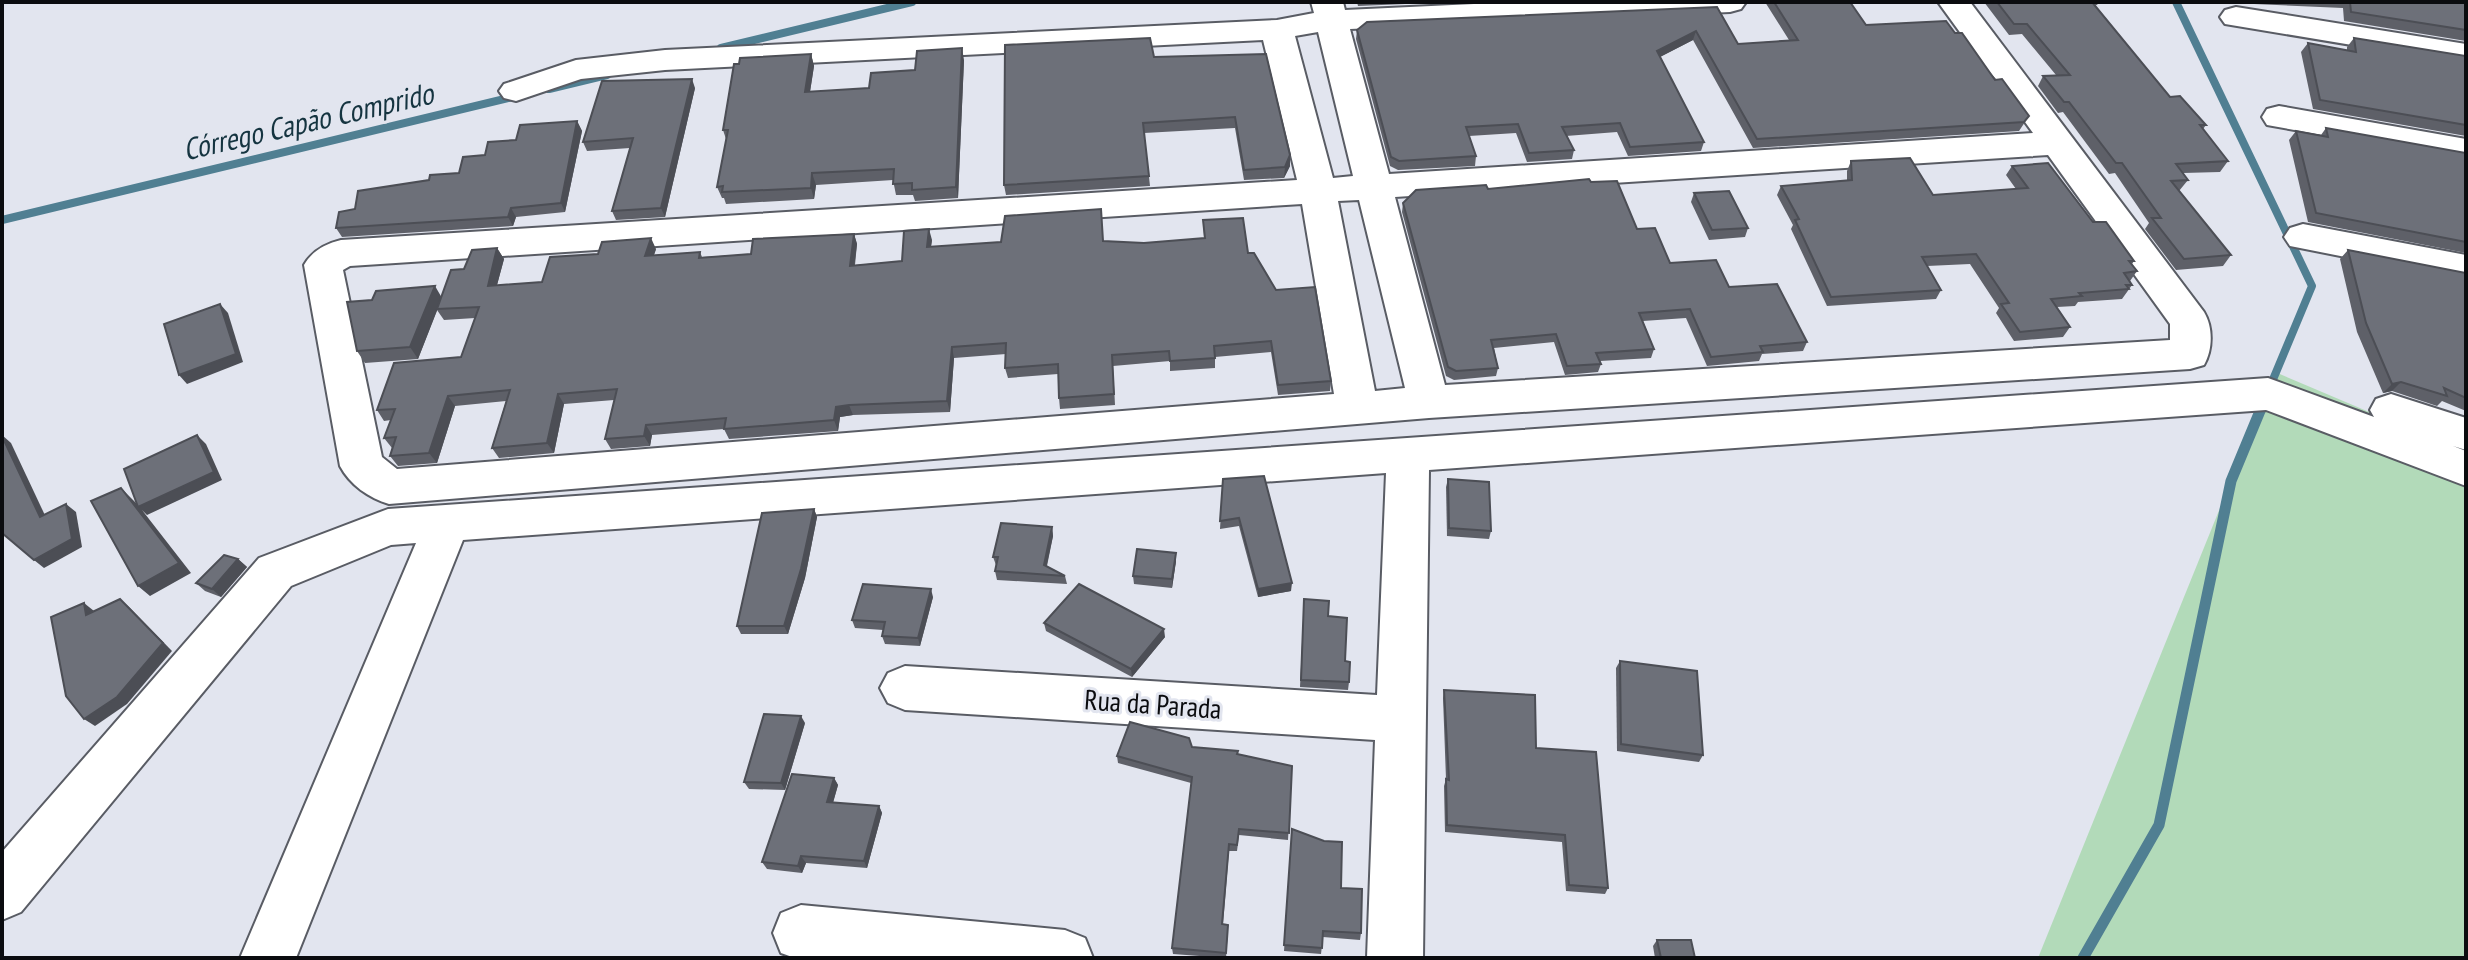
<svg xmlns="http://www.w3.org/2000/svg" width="2468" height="960" viewBox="0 0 2468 960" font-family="'PT Sans Narrow',sans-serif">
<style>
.green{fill:#b2dab9}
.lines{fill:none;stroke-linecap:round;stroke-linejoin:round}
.stream-far1{stroke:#507f92;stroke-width:8}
.stream{stroke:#507f92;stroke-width:11}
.minor-casing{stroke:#595c64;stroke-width:4}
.minor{fill:#fff;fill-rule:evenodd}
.wall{fill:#5e6068}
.shaded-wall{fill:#4c4e55}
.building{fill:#6d7079;stroke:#4c4e55;stroke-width:2}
.labels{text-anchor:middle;stroke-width:6;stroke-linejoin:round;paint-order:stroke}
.street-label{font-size:28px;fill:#0b0c0f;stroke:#e2e5ef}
.water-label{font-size:30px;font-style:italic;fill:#153440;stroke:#e2e5ef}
</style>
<rect width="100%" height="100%" fill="#e2e5ef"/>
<polygon class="green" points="2275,372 2466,453 2466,958 2038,958"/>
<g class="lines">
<g class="stream-far1">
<polyline points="2176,2 2312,286 2259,413"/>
<polyline points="721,48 912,2"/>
<polyline points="549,89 607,75"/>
<polyline points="2,220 517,96"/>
</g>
<polyline class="stream" points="2083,958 2159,825 2231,481 2260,411"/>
<g class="minor-casing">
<g id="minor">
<path d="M 1311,2 L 1343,2 L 1345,10 L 1517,2 L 1746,2 L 1741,9 L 1730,12 L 1350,29 L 1389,174 L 2033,133 L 1938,2 L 1970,2 L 2204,312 C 2213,327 2213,349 2204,365 L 2190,369 L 1429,418 L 389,504 C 369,498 350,485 340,466 L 304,265 C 312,251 325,244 341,240 L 1297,180 L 1263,40 L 665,70 L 581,79 L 516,101 L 504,98 L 499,91 L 504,84 L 576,60 L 665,50 L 1277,20 L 1314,13 ZM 1318,32 L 1353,176 L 1333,178 L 1295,36 ZM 2048,155 L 2170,324 L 2170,340 L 1445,385 L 1395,197 ZM 1359,200 L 1405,388 L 1375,391 L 1338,201 ZM 1302,204 L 1334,394 L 397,469 L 382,457 L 343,270 L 350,266 Z"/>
<polygon points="2236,7 2466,44 2466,64 2225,24 2220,17 2225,10"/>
<polygon points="2279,106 2466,139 2466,161 2267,125 2262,117 2267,109"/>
<polygon points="2303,224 2466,255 2466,281 2290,246 2284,237 2290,228"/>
<polygon points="2268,378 2374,417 2370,410 2376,399 2391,394 2466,418 2466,450 2453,446 2466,451 2466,486 2266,410 1429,470 1423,958 1367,958 1375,740 905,710 888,703 880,688 888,673 905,666 1377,695 1386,473 463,540 296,958 240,958 416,543 391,545 291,586 21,912 2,920 2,852 259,558 388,509"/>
<polygon points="801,905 1065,930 1085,938 1093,958 795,958 781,953 773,933 781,913"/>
</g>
</g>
<use href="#minor" class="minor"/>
</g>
<g class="wall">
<polygon points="1357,2 1452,2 1358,6"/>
<polygon points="1765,2 1850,2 1866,25 1955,33 2029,116 2019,131 1753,148 1693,40 1660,57 1704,142 1701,151 1628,156 1617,132 1566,136 1574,150 1572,159 1527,162 1516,133 1469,136 1476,156 1475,166 1398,170 1390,166 1356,39 1357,30 1717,7 1738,44 1789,40"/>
<polygon points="1984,2 2099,2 2097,5 2095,5 2170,97 2206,125 2203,129 2228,161 2220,172 2183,173 2188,180 2179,191 2231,255 2223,266 2176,270 2145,229 2149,223 2115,173 2109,174 2063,112 2058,113 2038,86 2043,76 2056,75 2022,34 2009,35"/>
<polygon points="2253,2 2466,2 2466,41 2344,21 2343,8 2254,4"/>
<polygon points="2354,38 2466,56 2466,136 2313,109 2301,52 2308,43 2347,50 2347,47"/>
<polygon points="811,54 814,66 810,92 869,88 915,70 964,60 958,198 915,201 913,195 896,195 893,180 816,185 814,199 726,204 724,198 722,198 717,187 726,139 723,130"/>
<polygon points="1266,54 1290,166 1284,178 1244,180 1235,128 1144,133 1150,186 1006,195 1004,185"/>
<polygon points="695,88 665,217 616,220 612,211 630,148 587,151 583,142"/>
<polygon points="577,121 582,131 565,212 516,217 513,226 342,237 336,228 355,209 429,180 459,173 485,155 516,140"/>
<polygon points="2326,128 2466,153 2466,253 2308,222 2289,140 2296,131 2321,135"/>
<polygon points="1851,161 1933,195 2016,189 2006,175 2012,166 2093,222 2134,261 2132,264 2137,271 2130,281 2132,285 2122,299 2078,302 2075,306 2057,307 2070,327 2063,337 2014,341 1996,313 1999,308 1970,264 1927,266 1941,290 1936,299 1827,306 1791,229 1793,225 1777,195 1781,186 1847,180 1847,171"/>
<polygon points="1591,182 1670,263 1729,287 1807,342 1803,351 1762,354 1759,361 1707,366 1686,318 1643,321 1654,349 1651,358 1600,361 1601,364 1598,372 1565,375 1554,342 1494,348 1498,368 1496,376 1454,380 1446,376 1402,212 1403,203 1488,189"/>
<polygon points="1694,193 1748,228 1745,237 1709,240 1691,202"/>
<polygon points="1203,220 1248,253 1331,381 1330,391 1278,395 1271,352 1215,357 1215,368 1170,371 1170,361 1113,366 1115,405 1060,409 1059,398 1058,374 1008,378 1005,368 1006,354 954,358 950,412 853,415 840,417 838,431 729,439 724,429 652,435 650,446 611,449 605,439 614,400 564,404 554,453 499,458 492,448 506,401 455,406 437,463 398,466 390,456 392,448 384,438 391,420 384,421 377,410 461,357 475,318 444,320 437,310 418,359 365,363 357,351 442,297 464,269 497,248 504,259 497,285 542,282 656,249 654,255 700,252 702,257 751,254 854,234 857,244 855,265 902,261 932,240 931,247 1103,241 1144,243 1204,238"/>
<polygon points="2348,250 2466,273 2466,411 2442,401 2437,406 2392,391 2383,393 2357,332 2340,259"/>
<polygon points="1223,479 1291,591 1258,597 1239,526 1220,529"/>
<polygon points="1448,479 1491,531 1489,539 1447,536 1446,487"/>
<polygon points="814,509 817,517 805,578 788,634 741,634 737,626"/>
<polygon points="1052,527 1053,536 1047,566 1065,576 1067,584 997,580 995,571 996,565 993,557"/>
<polygon points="1176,553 1176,561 1172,588 1134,584 1133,576"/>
<polygon points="238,559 247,567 221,597 205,591 196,583"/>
<polygon points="933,597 920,646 885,644 882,636 883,630 855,628 852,620"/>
<polygon points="1304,599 1328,616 1349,682 1348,690 1300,687"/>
<polygon points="1044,623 1165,637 1132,677 1046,631"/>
<polygon points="1620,661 1703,755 1699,762 1617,751 1616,668"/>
<polygon points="1444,690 1536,748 1608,888 1605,894 1566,891 1562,842 1445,832 1444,786 1446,779 1443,698"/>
<polygon points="805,723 785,790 749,789 744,782"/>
<polygon points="1192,747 1292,766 1288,840 1239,835 1237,851 1229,851 1223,924 1228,931 1226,958 1173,954 1172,948 1191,783 1118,763 1117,756"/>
<polygon points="834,778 838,785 833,803 879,806 882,813 867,868 806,863 802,873 767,869 762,862"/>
<polygon points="1292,829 1341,888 1361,933 1360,940 1323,937 1321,954 1284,951"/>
<polygon points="1657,940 1695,958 1655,958 1653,946"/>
</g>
<g class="shaded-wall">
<polygon points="1696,31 1693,40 1654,60 1657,51"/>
<polygon points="962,48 964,60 958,198 956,187"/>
<polygon points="811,54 814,66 808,104 805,92"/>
<polygon points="692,79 695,88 665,217 661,208"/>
<polygon points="577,121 582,131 565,212 561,203"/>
<polygon points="1290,155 1290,166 1284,178 1285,167"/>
<polygon points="812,173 816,185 814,199 811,188"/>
<polygon points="511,208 516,217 513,226 508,217"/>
<polygon points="929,229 932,240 929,258 927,247"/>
<polygon points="854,234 857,244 853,276 850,266"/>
<polygon points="651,238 656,249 650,266 645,256"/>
<polygon points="497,248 504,259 494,296 488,286"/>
<polygon points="435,286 442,298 418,359 410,347"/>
<polygon points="220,304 228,313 243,362 187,384 179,375"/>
<polygon points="952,347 954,358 950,412 947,401"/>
<polygon points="2401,382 2392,391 2383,393 2392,384"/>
<polygon points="558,394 564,404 554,453 547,443"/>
<polygon points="448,396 455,406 437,463 429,453"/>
<polygon points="849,405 853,415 840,417 838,431 834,420 836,407"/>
<polygon points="646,425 652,435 650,446 644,436"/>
<polygon points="2,435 11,443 50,526 40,517"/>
<polygon points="197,435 206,444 222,480 147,515 142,510 191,573 150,596 138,586 121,488 139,506"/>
<polygon points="66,504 76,512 82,547 44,568 34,560"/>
<polygon points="814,509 817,517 805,578 788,634 784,626"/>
<polygon points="1052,527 1053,536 1045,573 1044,565"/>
<polygon points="1176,553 1176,561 1172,588 1172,579"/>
<polygon points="238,559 247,567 221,597 212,589"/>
<polygon points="1292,583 1291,591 1258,597 1258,589"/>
<polygon points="931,589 933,597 920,646 918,638"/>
<polygon points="120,599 129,607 172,651 127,704 95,726 84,719"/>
<polygon points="84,603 94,611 86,615"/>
<polygon points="1164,629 1165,637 1132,677 1131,669"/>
<polygon points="801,716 805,723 785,790 781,783"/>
<polygon points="834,778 838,785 831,809 827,802"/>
<polygon points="879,806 882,813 867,868 864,861"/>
<polygon points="801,856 806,863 802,873 798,866"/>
</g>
<g class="building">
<polygon points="1774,2 1850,2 1866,25 1946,21 1955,33 1962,33 1995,80 2002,79 2029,116 2024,122 1757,139 1696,31 1657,51 1704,142 1630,147 1620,123 1562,127 1574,150 1529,153 1518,124 1466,127 1476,156 1399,161 1391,157 1357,30 1367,22 1717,7 1738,44 1798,40"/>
<polygon points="1997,2 2092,2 2170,97 2180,96 2206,125 2200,125 2228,161 2176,164 2188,180 2171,181 2231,255 2184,259 2152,218 2161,218 2122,163 2116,163 2069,102 2064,102 2043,76 2070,75 2027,24 2014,24"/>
<polygon points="2350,2 2466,2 2466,30 2351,12"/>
<polygon points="1150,38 1154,57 1266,54 1290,155 1285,167 1244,170 1235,117 1143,123 1149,176 1004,185 1005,45"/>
<polygon points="2354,38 2466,56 2466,125 2320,100 2308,43 2356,52"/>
<polygon points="962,48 956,187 912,190 912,183 893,184 894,169 812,173 811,188 722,192 723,186 717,187 728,130 723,130 734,64 739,64 740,58 811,54 805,92 869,88 871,73 915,70 917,51"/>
<polygon points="692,79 661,208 612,211 633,138 583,142 602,81"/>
<polygon points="577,121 561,203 511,208 508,217 336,228 339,212 355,209 358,191 429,180 430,175 459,173 463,157 485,155 488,142 516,140 520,125"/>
<polygon points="2326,128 2466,153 2466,242 2316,213 2296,131 2328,137"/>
<polygon points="1910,158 1933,195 2028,188 2012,166 2048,163 2093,222 2106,222 2134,261 2129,261 2137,271 2124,273 2132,285 2126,285 2129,289 2079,293 2082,296 2051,299 2070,327 2020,332 2001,304 2009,303 1976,254 1922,257 1941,290 1831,297 1795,220 1799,219 1781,186 1852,180 1851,161"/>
<polygon points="1589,179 1591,182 1617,181 1637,229 1655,228 1670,263 1716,260 1729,287 1777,284 1807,342 1760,346 1763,352 1711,357 1690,309 1639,313 1654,349 1596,353 1601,364 1567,366 1556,334 1491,340 1498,368 1456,371 1448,367 1403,203 1416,190 1486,185 1488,189"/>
<polygon points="1729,191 1748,228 1712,230 1694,193"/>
<polygon points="1101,209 1103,241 1144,243 1205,238 1203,220 1243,218 1248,253 1254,253 1276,290 1315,287 1331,381 1278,385 1271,341 1214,346 1215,358 1170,361 1169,351 1112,355 1114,394 1059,398 1058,364 1005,368 1006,343 952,347 947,401 849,405 836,407 834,420 724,429 726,418 646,425 644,436 605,439 617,389 558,394 547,443 492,448 510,390 448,396 429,453 390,456 396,437 384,438 395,409 377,410 394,363 461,357 479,307 437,309 451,270 464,269 472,250 497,248 488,286 542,282 550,257 598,254 602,242 651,238 645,256 700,252 699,258 751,254 753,239 854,234 850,266 902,261 904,231 929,229 927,247 1001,242 1005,216"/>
<polygon points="2348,250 2466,273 2466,398 2444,388 2447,396 2401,382 2392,384 2366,323"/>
<polygon points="435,286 410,347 357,351 347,302 372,300 376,291"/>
<polygon points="220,304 236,354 179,375 164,324"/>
<polygon points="197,435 214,472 138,507 124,469"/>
<polygon points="2,436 40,517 66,504 72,539 34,560 2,533"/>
<polygon points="1264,476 1292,583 1258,589 1239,518 1220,521 1223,479"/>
<polygon points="1448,479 1489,482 1491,531 1449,528"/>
<polygon points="121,488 179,563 138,586 91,501"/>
<polygon points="814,509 801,569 784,626 737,626 762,513"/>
<polygon points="1001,523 1052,527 1044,565 1065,576 995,571 998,557 993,557"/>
<polygon points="1137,549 1176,553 1172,579 1133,576"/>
<polygon points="224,555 238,559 212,589 196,583"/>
<polygon points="863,584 931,589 918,638 882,636 885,622 852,620"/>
<polygon points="1079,584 1164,629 1131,669 1044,623"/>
<polygon points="120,599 163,643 117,697 84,719 66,696 51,617 84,603 86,615"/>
<polygon points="1304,599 1329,601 1328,616 1347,618 1345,661 1350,662 1349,682 1301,680"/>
<polygon points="1620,661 1697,671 1703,755 1621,744"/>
<polygon points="1444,690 1535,695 1536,748 1596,752 1608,888 1569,885 1565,835 1447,825 1446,779 1449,780"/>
<polygon points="764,714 801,716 781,783 744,782"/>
<polygon points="1130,722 1189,738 1192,747 1238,751 1237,754 1292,766 1289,833 1239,829 1237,845 1229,844 1222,924 1228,925 1226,953 1172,948 1192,777 1117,756"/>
<polygon points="792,774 834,778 827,802 879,806 864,861 801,856 798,866 762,862"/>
<polygon points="1292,829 1324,841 1342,842 1341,888 1362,889 1361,933 1323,931 1322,948 1284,945"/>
<polygon points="1657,940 1691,940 1695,958 1661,958"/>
</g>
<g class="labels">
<g class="street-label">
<text transform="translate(1153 704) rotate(4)" y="10">Rua da Parada</text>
</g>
<g class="water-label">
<text transform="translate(308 122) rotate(-13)" y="10">Córrego Capão Comprido</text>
</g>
</g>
<rect width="2468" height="960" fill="none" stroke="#0b0c0f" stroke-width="8"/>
</svg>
